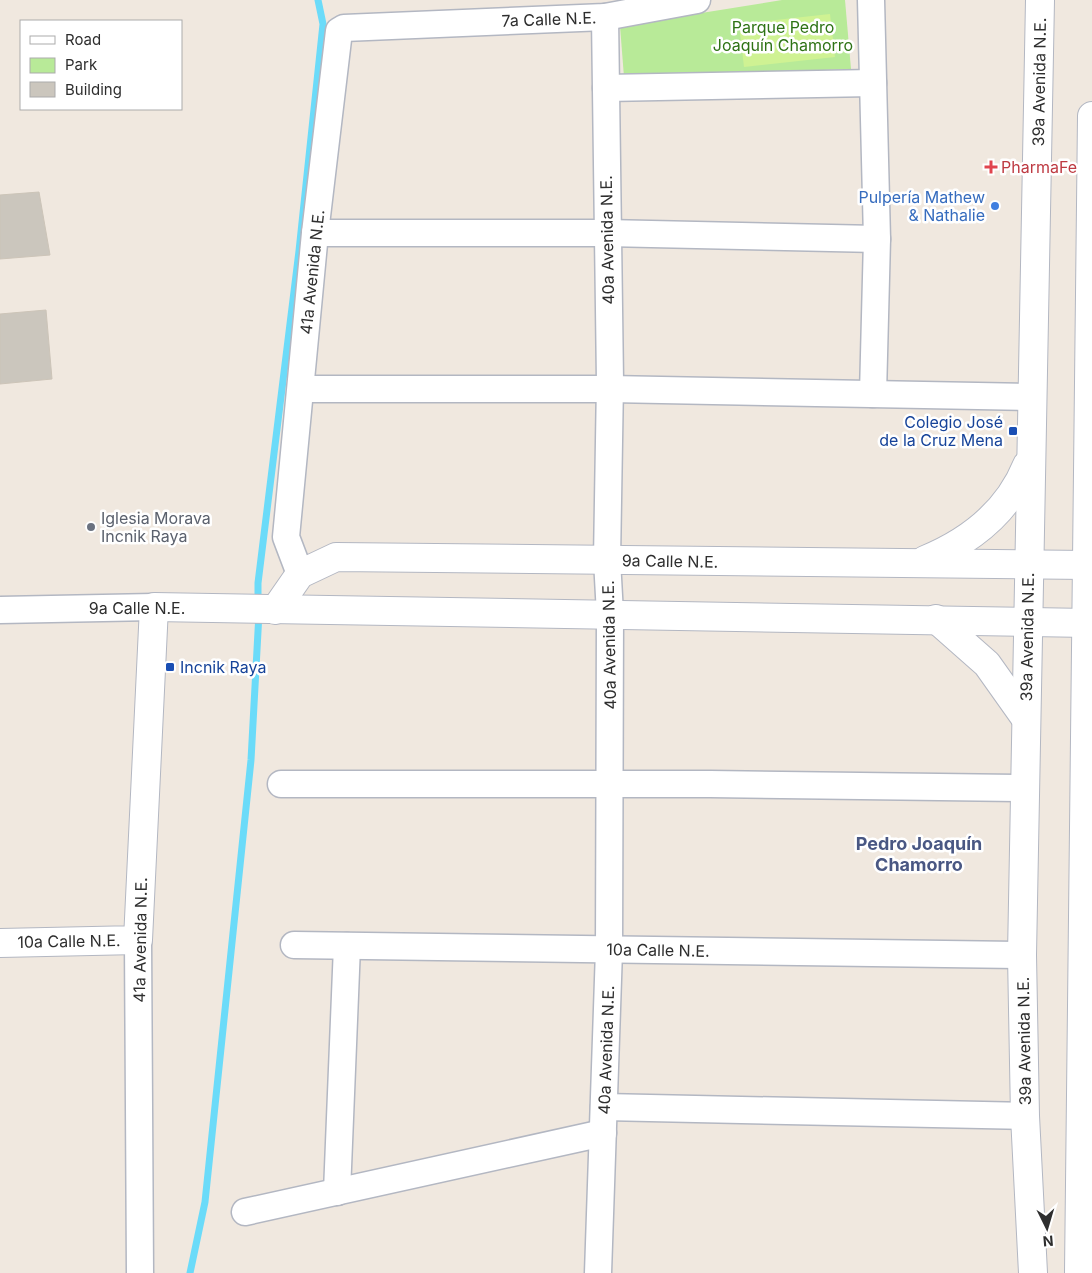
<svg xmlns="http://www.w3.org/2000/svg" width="1092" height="1273" viewBox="0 0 1092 1273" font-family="Inter,sans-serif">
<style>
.green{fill:#b8ea98}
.pitch{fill:#cff293}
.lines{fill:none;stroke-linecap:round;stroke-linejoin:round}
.stream{stroke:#6bdbf9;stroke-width:7}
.building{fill:#cbc6bd;stroke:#ccc4b8}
.street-casing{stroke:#b3b7c2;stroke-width:29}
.secondary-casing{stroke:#b3b7c2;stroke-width:30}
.street{stroke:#fff;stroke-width:26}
.secondary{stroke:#fff;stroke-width:28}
.health-dot{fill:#e0444e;stroke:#fff;stroke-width:2}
.shop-dot{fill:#3f7fe0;stroke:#fff;stroke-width:2}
.transit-dot{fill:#1a4fb4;stroke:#fff;stroke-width:2}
.worship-dot{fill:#6b7280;stroke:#fff;stroke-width:2}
.labels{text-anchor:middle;stroke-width:5;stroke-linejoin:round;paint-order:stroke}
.street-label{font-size:16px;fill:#2e2e2e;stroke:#fff}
.park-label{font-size:16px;fill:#2e7315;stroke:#fff}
.health-label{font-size:16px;fill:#be3a42;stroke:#fff;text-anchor:start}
.shop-label{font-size:16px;fill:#366cbe;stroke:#fff;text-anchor:end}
.transit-label{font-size:16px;fill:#164399;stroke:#fff;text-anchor:end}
.worship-label{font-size:16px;fill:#5b616d;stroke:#fff;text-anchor:start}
.neighbourhood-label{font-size:18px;font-weight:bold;fill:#495783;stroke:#fff}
</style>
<rect width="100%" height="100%" fill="#f0e8df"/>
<polygon class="green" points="782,0 845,0 851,69 624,77 620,26"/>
<polygon class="pitch" points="830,14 835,57 744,67 739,24"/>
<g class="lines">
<g class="stream">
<polyline points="258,603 258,583 299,251 323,24 318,0"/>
<polyline points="190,1273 205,1202 251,760 259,613"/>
</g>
</g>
<g class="building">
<polygon points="39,192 50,255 0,259 0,195"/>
<polygon points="46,310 52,379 0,384 0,314"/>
</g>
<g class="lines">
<g class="street-casing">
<g id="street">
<polyline points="871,0 877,239 873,394"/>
<polyline points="606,88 873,83"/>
<polyline points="315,233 606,233 877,239"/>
<polyline points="301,389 610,389 1031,397"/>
<polyline points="300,574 286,537 315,233 339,31 344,28 605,17 697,0"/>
<polyline points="0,610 154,607"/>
<polyline points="281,784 710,784 1024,788"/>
<polyline points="138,940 140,1273"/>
<polyline points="294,945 1022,955"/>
<polyline points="604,1107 1025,1116"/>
<polyline points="337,1192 347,946"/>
<polyline points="245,1212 603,1133"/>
<polyline points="598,1273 609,950 610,614 607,560 610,382 605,17"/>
</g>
</g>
<g class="secondary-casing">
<g id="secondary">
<path d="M 925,560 C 971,541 1008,512 1027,465"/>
<polyline points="275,610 300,574 336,557 1088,565"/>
<polyline points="936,619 987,664 1026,719"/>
<polyline points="0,943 138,940 154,607 1088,623"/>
<polyline points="1033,1273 1025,1116 1022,955 1040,0"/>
<polyline points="1079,1273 1092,116"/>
</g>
</g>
<use href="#street" class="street"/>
<use href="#secondary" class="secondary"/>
</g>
<path class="health-dot" d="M988.5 159.5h5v5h5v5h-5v5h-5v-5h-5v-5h5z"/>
<circle class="shop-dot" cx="995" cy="206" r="5"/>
<g class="transit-dot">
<rect x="1008" y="426" width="10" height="10" rx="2.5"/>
<rect x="165" y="662" width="10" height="10" rx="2.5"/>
</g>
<circle class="worship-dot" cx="91" cy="527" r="5"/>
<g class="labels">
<g class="street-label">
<text transform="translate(549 19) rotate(-2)" y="6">7a Calle N.E.</text>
<text transform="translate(1039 82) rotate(-89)" y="6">39a Avenida N.E.</text>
<text transform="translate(607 240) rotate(-91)" y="6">40a Avenida N.E.</text>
<text transform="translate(312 272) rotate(-84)" y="6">41a Avenida N.E.</text>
<text transform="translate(670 561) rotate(1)" y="6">9a Calle N.E.</text>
<text x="137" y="614">9a Calle N.E.</text>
<text transform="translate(1027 637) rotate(-89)" y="6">39a Avenida N.E.</text>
<text transform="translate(609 645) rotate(-91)" y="6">40a Avenida N.E.</text>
<text transform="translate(140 940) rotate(-89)" y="6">41a Avenida N.E.</text>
<text transform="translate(69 941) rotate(-1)" y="6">10a Calle N.E.</text>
<text transform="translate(658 950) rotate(1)" y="6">10a Calle N.E.</text>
<text transform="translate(1024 1041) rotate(-91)" y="6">39a Avenida N.E.</text>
<text transform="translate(606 1050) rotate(-88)" y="6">40a Avenida N.E.</text>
</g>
<g class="park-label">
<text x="783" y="33">Parque Pedro<tspan x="783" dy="18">Joaquín Chamorro</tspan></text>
</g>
<g class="health-label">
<text x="1001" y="173">PharmaFe</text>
</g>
<g class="shop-label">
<text x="985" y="203">Pulpería Mathew<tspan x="985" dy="18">&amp; Nathalie</tspan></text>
</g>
<g class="transit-label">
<text x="1003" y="428">Colegio José<tspan x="1003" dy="18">de la Cruz Mena</tspan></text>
<text x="180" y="673" text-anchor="start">Incnik Raya</text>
</g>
<g class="worship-label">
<text x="101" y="524">Iglesia Morava<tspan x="101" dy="18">Incnik Raya</tspan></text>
</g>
<g class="neighbourhood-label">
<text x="919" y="850">Pedro Joaquín<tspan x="919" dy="21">Chamorro</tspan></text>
</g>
</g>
<rect x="20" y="20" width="162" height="90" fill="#ffffff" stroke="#ababab"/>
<rect x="30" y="36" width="25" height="8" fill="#ffffff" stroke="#ababab"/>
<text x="65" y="45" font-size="15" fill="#2e2e2e">Road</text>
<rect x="30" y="58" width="25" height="15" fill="#b8ea98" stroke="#ababab"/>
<text x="65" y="70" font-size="15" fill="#2e2e2e">Park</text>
<rect x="30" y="82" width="25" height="15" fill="#cbc6bd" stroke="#ababab"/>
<text x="65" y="95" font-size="15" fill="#2e2e2e">Building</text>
<g transform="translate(1047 1228) rotate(175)" stroke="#ffffff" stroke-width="4" paint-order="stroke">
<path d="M0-4L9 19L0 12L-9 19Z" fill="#2e2e2e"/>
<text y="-8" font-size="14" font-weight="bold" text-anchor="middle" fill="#2e2e2e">N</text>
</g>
</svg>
